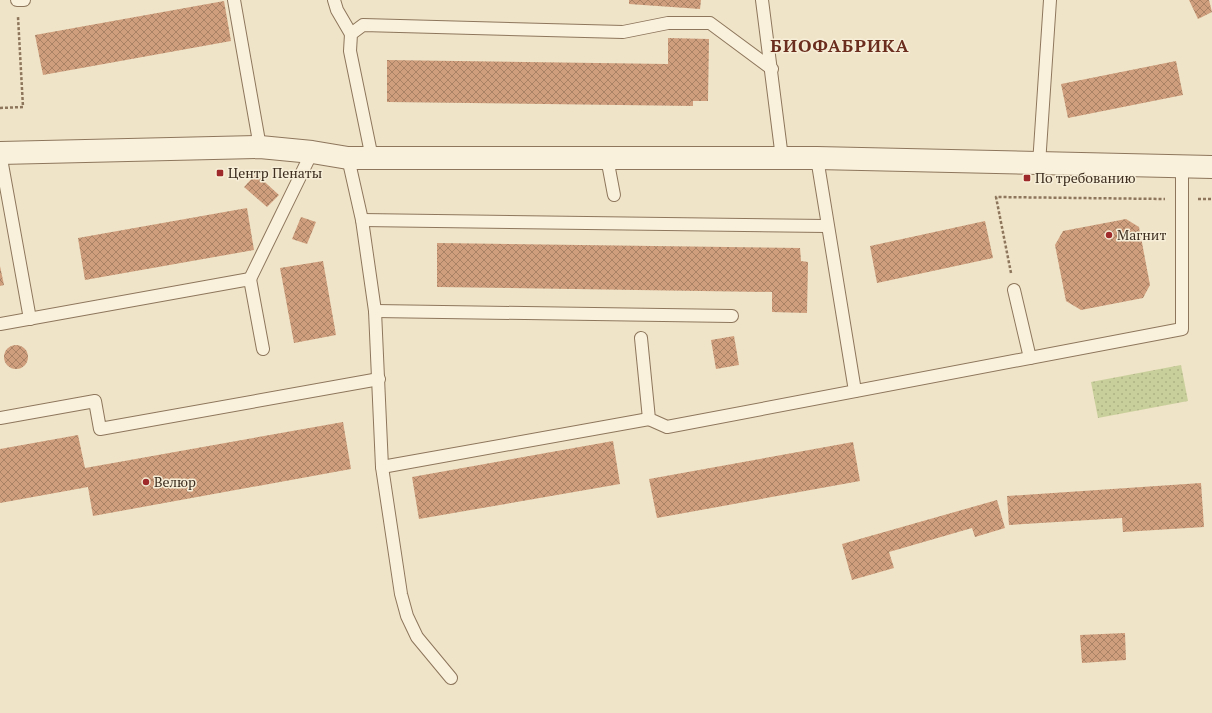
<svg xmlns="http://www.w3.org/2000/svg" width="1212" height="713" viewBox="0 0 1212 713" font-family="'PT Serif',serif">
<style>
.park{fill:url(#park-dots)}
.building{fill:url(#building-cross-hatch)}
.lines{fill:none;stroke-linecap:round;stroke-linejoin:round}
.service-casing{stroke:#8d765c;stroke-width:14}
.minor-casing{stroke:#8d765c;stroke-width:24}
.path{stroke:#8d765c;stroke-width:2.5;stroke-dasharray:3 2;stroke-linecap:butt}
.service{stroke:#faf1dc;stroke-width:12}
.minor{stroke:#faf1dc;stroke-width:22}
.poi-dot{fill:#9e2a2b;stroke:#f7eed8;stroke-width:1.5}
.labels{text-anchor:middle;stroke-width:3;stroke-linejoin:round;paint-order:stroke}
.poi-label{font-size:14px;fill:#3d2e20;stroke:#f7eed8;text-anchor:start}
.district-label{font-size:18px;font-weight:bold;letter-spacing:1px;fill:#6b2e1e;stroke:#f7eed8}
</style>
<defs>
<pattern id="park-dots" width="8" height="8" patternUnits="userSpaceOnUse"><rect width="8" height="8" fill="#c9cf9b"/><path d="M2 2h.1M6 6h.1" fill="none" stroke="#aeb285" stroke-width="1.8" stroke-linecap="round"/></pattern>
<pattern id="building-cross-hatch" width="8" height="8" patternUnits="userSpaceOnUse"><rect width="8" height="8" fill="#cf9f7d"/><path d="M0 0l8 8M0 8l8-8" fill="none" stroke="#a98266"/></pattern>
</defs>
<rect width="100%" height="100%" fill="#f0e4c8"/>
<polygon class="park" points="1181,365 1188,401 1098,418 1091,382"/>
<g class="building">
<polygon points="629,0 701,0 700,9 629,4"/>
<polygon points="1189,0 1209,0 1212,12 1198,19"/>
<polygon points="224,1 231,41 43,75 35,35"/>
<polygon points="668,38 709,39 708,101 693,101 693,106 387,102 387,60 668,64"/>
<polygon points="1176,61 1183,95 1068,118 1061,84"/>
<polygon points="256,174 279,195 267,207 244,187"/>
<polygon points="247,208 254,250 85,280 78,238"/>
<polygon points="301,217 316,222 307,244 292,239"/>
<polygon points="1126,219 1139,227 1150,285 1143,298 1081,310 1066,301 1055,245 1063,231"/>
<polygon points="985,221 993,258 877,283 870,246"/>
<polygon points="437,243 800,248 801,261 808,262 807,313 772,312 772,292 437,287"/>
<polygon points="323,261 336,335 294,343 280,268"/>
<polygon points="0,266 4,285 0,286"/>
<polygon points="734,336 739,365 716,369 711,340"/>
<circle cx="16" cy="357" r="12"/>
<polygon points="343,422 351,469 93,516 88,487 0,503 0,449 78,435 85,468"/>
<polygon points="613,441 620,484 419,519 412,477"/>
<polygon points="853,442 860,481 657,518 649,479"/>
<polygon points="1201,483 1204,527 1123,532 1122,518 1009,525 1007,496"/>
<polygon points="997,500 1005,528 975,537 972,528 889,552 894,568 852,580 842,544"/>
<polygon points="1125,633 1126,660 1082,663 1080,635"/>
</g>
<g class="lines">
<g class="service-casing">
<g id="service">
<polyline points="17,0 24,0"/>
<polyline points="234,0 260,147"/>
<polyline points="334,0 337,10 351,34"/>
<polyline points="762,0 782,158"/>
<polyline points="0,153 30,319"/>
<polyline points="348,158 362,220 375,311 382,467 401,594 407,616 417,637 451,678"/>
<polyline points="372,158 350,51 351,34 363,25 623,32 668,23 710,23 772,69"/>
<polyline points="607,158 614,195"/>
<polyline points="817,158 855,391"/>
<polyline points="1039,164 1050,0"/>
<polyline points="362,220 826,226"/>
<polyline points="250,279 312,152"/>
<polyline points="1014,290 1030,358"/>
<polyline points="375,311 732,316"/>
<polyline points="0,324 250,279 263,349"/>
<polyline points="641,338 649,419 667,427 1182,329 1182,167"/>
<polyline points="0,418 95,401 100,429 379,379"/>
<polyline points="382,467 649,419"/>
</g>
</g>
<g class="minor-casing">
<polyline id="minor" points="0,153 260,147 312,152 348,158 817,158 1212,167"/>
</g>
<g class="path">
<polyline points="0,108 23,107 18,17"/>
<polyline points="1198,199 1212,199"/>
<polyline points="1011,273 996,197 1165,199"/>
</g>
<use href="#service" class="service"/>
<use href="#minor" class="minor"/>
</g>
<g class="poi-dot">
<rect x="216" y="169" width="8" height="8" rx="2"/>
<rect x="1023" y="174" width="8" height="8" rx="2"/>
<circle cx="1109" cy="235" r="4"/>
<circle cx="146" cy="482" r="4"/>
</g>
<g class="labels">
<g class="poi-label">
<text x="228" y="178">Центр Пенаты</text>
<text x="1035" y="183">По требованию</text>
<text x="1117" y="240">Магнит</text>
<text x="154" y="487">Велюр</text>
</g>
<g class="district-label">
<text x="840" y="52">БИОФАБРИКА</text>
</g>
</g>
</svg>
